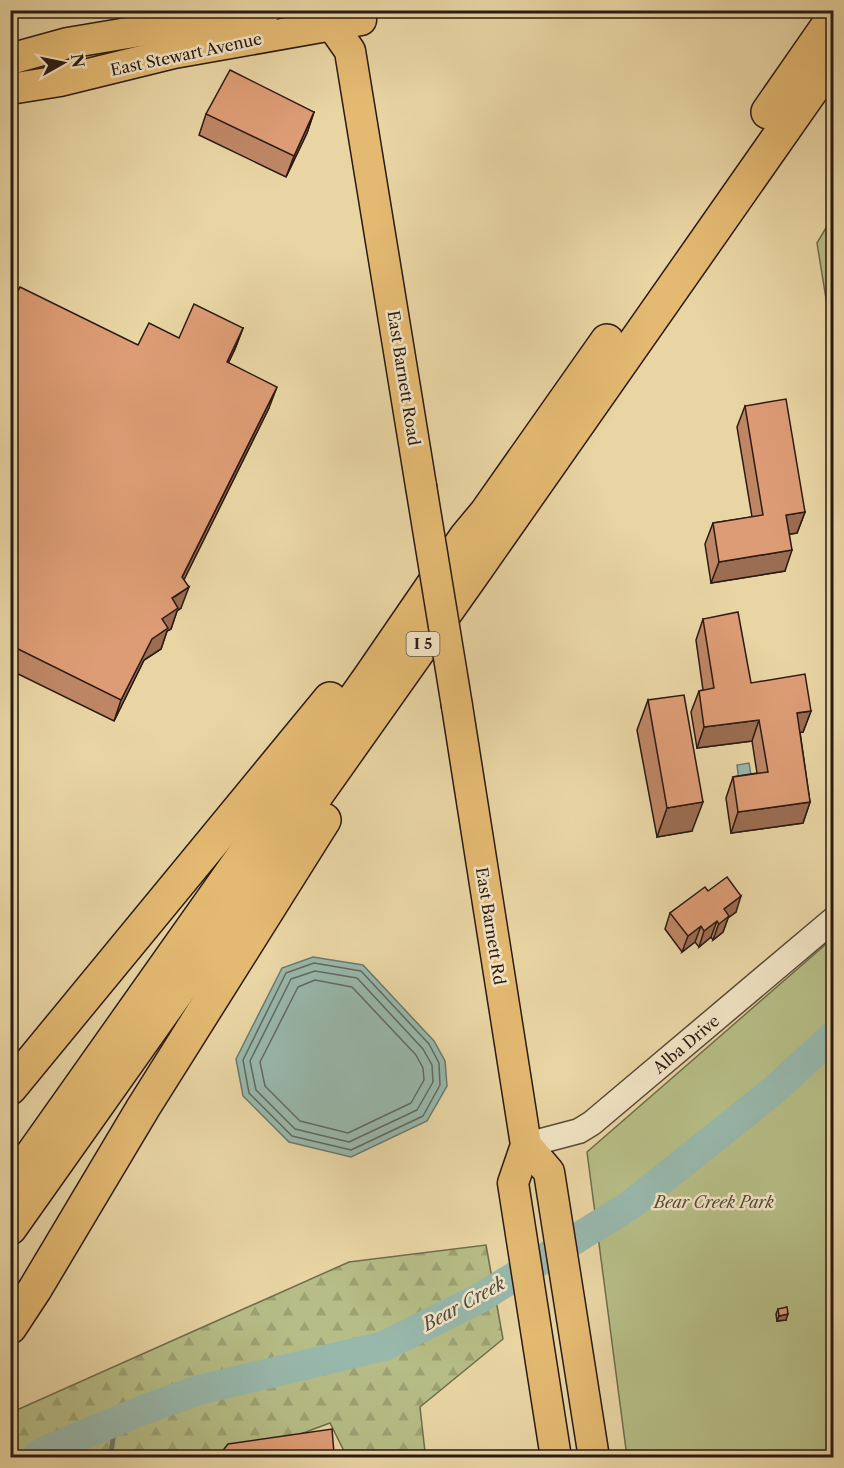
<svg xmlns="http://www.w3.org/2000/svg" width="844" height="1468" viewBox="0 0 844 1468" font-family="'Libre Caslon Text',serif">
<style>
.grass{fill:url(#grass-tufts);stroke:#706c4d;stroke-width:1.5}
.forest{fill:url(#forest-firs);stroke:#706c4d;stroke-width:1.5}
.park{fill:#b6bd86;stroke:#706c4d;stroke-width:1.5}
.water{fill:#98b8ac;stroke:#6c796f;stroke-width:1.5}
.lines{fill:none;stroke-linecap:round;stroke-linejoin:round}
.shore{stroke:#626960;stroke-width:1.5}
.stream{stroke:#6c796f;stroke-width:5}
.river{stroke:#98b8ac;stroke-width:30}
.minor-casing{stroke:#5a4938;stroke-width:27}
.major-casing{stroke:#2b1a14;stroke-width:33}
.highway-casing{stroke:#2b1a14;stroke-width:36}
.minor{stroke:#f1e4c4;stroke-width:24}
.major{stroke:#e4ba72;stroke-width:30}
.highway{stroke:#e4ba72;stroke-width:33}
.major-bridge-casing{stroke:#2b1a14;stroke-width:33;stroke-linecap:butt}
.major-bridge{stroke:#e4ba72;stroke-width:30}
.wall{fill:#be8665;stroke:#2b1a14;stroke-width:1.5}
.shaded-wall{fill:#9b6d52;stroke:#2b1a14;stroke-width:1.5}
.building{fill:#dd9c75;stroke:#2b1a14;stroke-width:1.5}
.labels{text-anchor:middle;stroke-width:5;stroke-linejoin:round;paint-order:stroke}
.shield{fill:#f1e4c4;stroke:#665749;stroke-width:1.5}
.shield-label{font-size:15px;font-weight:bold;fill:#2b1a14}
.street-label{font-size:16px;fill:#2b1a14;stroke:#f1e4c4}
.park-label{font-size:16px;font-style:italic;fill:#554b36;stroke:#f1e4c4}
.water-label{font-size:18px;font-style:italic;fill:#4c4942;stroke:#f1e4c4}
</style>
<defs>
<pattern id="grass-tufts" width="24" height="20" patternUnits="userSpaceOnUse" patternTransform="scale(1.5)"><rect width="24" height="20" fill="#b6bd86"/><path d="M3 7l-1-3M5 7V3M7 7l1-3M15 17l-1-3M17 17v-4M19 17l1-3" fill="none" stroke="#9da273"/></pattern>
<pattern id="forest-firs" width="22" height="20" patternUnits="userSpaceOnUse" patternTransform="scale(1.5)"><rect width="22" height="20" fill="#b6bd86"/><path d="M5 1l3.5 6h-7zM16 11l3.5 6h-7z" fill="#9da273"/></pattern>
</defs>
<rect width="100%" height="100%" fill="#e9d5a4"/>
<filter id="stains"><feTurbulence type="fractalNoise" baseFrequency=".00333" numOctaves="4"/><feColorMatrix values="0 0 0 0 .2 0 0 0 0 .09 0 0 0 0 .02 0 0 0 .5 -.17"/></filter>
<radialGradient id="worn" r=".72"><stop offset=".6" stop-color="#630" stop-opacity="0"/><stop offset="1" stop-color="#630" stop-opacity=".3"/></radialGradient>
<polygon class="grass" points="136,46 108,60 54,67 71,56"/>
<polygon class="forest" points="486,1245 503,1339 420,1407 425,1452 391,1457 347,1457 330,1423 239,1457 11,1457 10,1413 349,1262"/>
<g class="park">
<polygon points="833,216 833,342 817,243"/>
<polygon points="833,938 833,1457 627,1457 587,1152"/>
</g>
<g class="water">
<polygon points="749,763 753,787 740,789 737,765"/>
<polygon points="313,957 363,965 434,1041 445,1061 447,1086 427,1121 351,1157 289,1142 243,1096 236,1059 282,968"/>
</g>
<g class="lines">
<g class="shore">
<polygon points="314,963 361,971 429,1044 439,1063 440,1085 423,1116 351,1150 292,1136 249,1093 243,1060 286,973"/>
<polygon points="315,971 357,978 423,1049 432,1065 433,1082 417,1110 349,1142 295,1129 256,1090 250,1061 291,979"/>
<polygon points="315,980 352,987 416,1055 423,1068 424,1080 411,1103 348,1133 300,1121 265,1086 260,1062 298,987"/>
</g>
<polyline class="stream" points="110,1458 116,1421"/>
<polyline class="river" points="35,1458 47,1450 143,1410 199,1390 384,1346 480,1298 629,1206 774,1090 834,1035"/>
<g class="minor-casing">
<polyline id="minor" points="526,1145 579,1131 592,1123 834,919"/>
</g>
<g class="major-casing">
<g id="major">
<polyline points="330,10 332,25 350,51 421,486"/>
<polyline points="10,59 68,43 265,10"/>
<polyline points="10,89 60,81 174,53 361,20"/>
<polyline points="457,706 526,1145 513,1183 556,1458"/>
<polyline points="526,1145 549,1172 594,1458"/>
</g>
</g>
<g class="highway-casing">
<g id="highway">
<polyline points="768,112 834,17"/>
<polyline points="10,1088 330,699"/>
<polyline points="10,1186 370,677 466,537 486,513 607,341"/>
<polyline points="10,1228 472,575 834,58"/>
<polyline points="10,1327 35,1289 143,1108 324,820"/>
</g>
</g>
<use href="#minor" class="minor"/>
<use href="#major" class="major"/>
<use href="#highway" class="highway"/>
<g class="major-bridge-casing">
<polyline id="major-bridge" points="421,486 457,706"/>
</g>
<use href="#major-bridge" class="major-bridge"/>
</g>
<g class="wall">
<polygon points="314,112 307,133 286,177 199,135 206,114"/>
<polygon points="10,307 138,345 243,328 235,349 228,363 269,408 184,579 181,608 177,611 171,629 167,631 161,649 144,660 114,721 10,670"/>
<polygon points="745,406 805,512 797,533 789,534 785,571 711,583 705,544 713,523 752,517 737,427"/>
<polygon points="703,619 751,683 811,711 803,732 800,732 810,802 803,823 731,833 726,798 733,777 757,773 752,741 697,748 691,712 699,691 703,690 696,640"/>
<polygon points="648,700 692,831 657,837 637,730"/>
<polygon points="708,891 736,912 728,918 723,932 713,940 711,937 699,947 695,942 682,952 665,929 670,913"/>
<polygon points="778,1309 786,1320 777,1321 776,1314"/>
</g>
<g class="shaded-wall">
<polygon points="314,112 307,133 286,177 294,156"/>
<polygon points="243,328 235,349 219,383 227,362"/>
<polygon points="277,387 269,408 176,596 189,587 181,608 177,611 171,629 167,631 161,649 144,660 114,721 121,700"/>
<polygon points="805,512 797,533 779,536 786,515"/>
<polygon points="792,550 785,571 711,583 719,562"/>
<polygon points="811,711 803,732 790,734 797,713"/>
<polygon points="759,720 752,741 697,748 704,727"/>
<polygon points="703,802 692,831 657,837 667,808"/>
<polygon points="810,802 803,823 731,833 738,812"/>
<polygon points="741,896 736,912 728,918 723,932 713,940 724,909"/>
<polygon points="717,921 711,937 699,947 704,931"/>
<polygon points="701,926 695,942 682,952 688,936"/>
<polygon points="788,1314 786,1320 777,1321 779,1316"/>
<polygon points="334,1453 333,1458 303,1458"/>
</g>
<g class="building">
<polygon points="230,70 314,112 294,156 206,114"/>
<polygon points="20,287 138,345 149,323 179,338 194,304 243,328 227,362 277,387 182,577 189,587 172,598 178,608 162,619 168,628 152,639 121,700 10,645 10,307"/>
<polygon points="786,399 805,512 786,515 792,550 719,562 713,523 763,515 745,406"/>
<polygon points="738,612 751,683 805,674 811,711 797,713 810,802 738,812 733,777 768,772 759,720 704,727 699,691 714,688 703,619"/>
<polygon points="684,695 703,802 667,808 648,700"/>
<polygon points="727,877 741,896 724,909 729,916 719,924 717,921 704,931 701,926 688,936 670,913 705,887 708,891"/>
<polygon points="787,1307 788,1314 779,1316 778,1309"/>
<polygon points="332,1429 334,1453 303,1458 217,1458 228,1444"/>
<polygon points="509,1453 509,1458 480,1458"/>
</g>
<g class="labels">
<rect class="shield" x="406.5" y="632" width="33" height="24" rx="4.5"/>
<g class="shield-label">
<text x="423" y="649">I 5</text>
</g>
<g class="street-label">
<text transform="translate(186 54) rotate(-12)" y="6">East Stewart Avenue</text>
<text transform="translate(404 378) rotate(81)" y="6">East Barnett Road</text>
<text transform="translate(491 926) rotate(81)" y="6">East Barnett Rd</text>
<text transform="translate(686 1044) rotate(-40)" y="6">Alba Drive</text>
</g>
<g class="park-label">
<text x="714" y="1208">Bear Creek Park</text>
</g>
<g class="water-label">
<text transform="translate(464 1304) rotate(-29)" y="6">Bear Creek</text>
</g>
</g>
<rect width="844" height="1468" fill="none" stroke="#e9d5a4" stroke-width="36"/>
<rect x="12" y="12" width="820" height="1444" fill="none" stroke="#2b1a14" stroke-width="3"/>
<rect x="18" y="18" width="808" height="1432" fill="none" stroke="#2b1a14" stroke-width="1.5"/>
<g transform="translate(63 63) rotate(81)" stroke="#f1e4c4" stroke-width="4.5" paint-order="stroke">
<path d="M0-4.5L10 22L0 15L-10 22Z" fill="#2b1a14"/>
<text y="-9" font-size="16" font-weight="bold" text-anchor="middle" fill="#2b1a14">N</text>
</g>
<rect width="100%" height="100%" filter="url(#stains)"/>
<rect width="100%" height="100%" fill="url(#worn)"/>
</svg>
